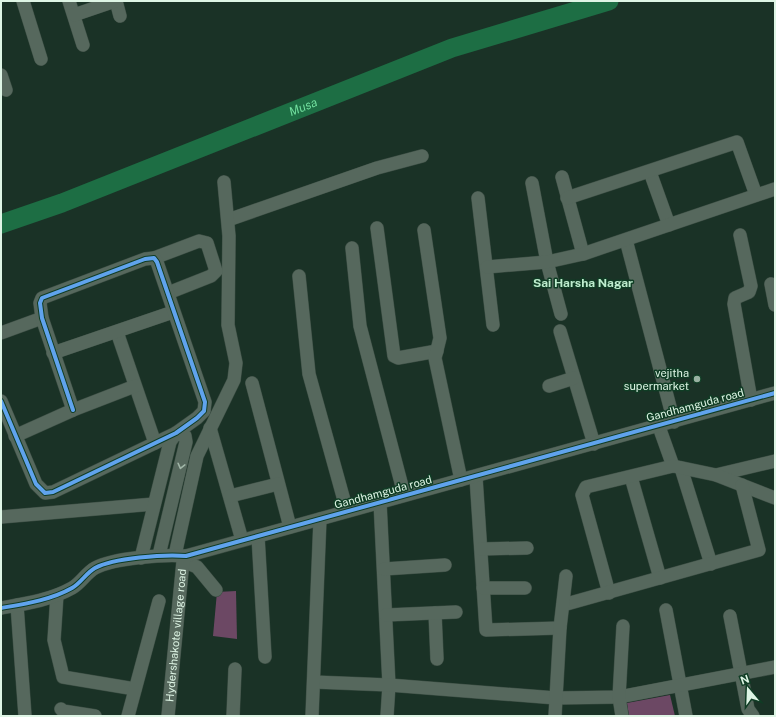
<svg xmlns="http://www.w3.org/2000/svg" width="776" height="717" viewBox="0 0 776 717" font-family="'Public Sans',sans-serif">
<style>
.grass{fill:#6c4864}
.lines{fill:none;stroke-linecap:round;stroke-linejoin:round}
.river{stroke:#1d6e44;stroke-width:19}
.minor-casing{stroke:#3b4d43;stroke-width:14}
.minor{stroke:#56685d;stroke-width:13}
.cycleway-casing{stroke:#103d25;stroke-width:6}
.cycleway{stroke:#60a3ed;stroke-width:4}
.oneway{stroke:#a1b6a8}
.poi-dot{fill:#99b1a2;stroke:#103d25;stroke-width:1.5}
.labels{text-anchor:middle;stroke-width:3;stroke-linejoin:round;paint-order:stroke}
.poi-label{font-size:11px;fill:#def5e5;stroke:#103d25;text-anchor:end}
.street-label{font-size:11px;fill:#def5e5;stroke:#103d25}
.water-label{font-size:12px;font-style:italic;fill:#71df9e;stroke:#103d25}
.neighbourhood-label{font-size:12px;font-weight:bold;fill:#beedce;stroke:#103d25}
</style>
<rect width="100%" height="100%" fill="#1a3226"/>
<g class="grass">
<polygon points="236,591 237,639 213,636 217,592"/>
<polygon points="670,695 675,716 629,716 627,703"/>
</g>
<g class="lines">
<path class="river" id="s1" d="M 1,224 L 62,203 L 452,48 L 609,1"/>
<g class="minor-casing">
<g id="minor">
<polyline points="23,1 41,59"/>
<polyline points="69,1 83,45"/>
<polyline points="116,1 120,16"/>
<polyline points="74,15 115,1"/>
<polyline points="1,75 6,90"/>
<polyline points="650,172 669,225"/>
<polyline points="562,177 583,254"/>
<polyline points="532,183 547,262 561,314"/>
<polyline points="478,198 493,325"/>
<polyline points="567,198 737,142 756,195"/>
<polyline points="228,220 377,168 422,156"/>
<polyline points="377,228 394,356 398,358 437,351"/>
<polyline points="424,230 440,338 435,358 461,480"/>
<polyline points="740,235 751,286 749,292 735,298 734,304 751,400"/>
<polyline points="626,240 674,422"/>
<polyline points="352,248 360,326 404,494"/>
<polyline points="154,258 199,241 207,243 216,271 211,276 168,293"/>
<polyline points="487,267 547,262 583,254 775,189"/>
<polyline points="299,276 309,374 347,511"/>
<polyline points="771,284 775,305"/>
<polyline points="560,331 594,444"/>
<polyline points="117,332 155,443"/>
<polyline points="1,333 42,318"/>
<polyline points="53,353 173,312"/>
<polyline points="252,383 290,527"/>
<polyline points="549,386 574,378"/>
<polyline points="1,401 36,484 45,493 53,492 176,433 197,418 204,411 205,402 157,262 154,258 145,259 42,298 40,303 42,318 73,410"/>
<polyline points="658,424 673,466"/>
<polyline points="210,428 242,540"/>
<polyline points="15,436 73,410 135,386"/>
<polyline points="681,468 711,564"/>
<polyline points="716,475 775,461"/>
<polyline points="476,477 486,630 560,628"/>
<polyline points="631,477 660,578"/>
<polyline points="230,496 278,484"/>
<polyline points="380,502 389,685 387,716"/>
<polyline points="1,517 154,504"/>
<polyline points="258,536 265,657"/>
<polyline points="481,549 527,548"/>
<polyline points="175,555 197,456 234,380 236,363 228,325 229,236 224,182"/>
<polyline points="141,558 170,442 176,433 185,436 186,442 159,555"/>
<polyline points="183,561 197,567 216,590"/>
<polyline points="384,569 445,565"/>
<polyline points="483,588 525,588"/>
<polyline points="609,593 582,495 586,487 673,466 716,475 775,498"/>
<polyline points="57,595 54,640 63,677 135,689"/>
<polyline points="17,605 25,716"/>
<polyline points="563,605 759,550 742,485"/>
<path d="M 1,608 C 24,604 51,600 72,588 C 81,583 86,573 95,568 C 113,558 165,554 186,556 L 775,393"/>
<polyline points="666,610 686,716"/>
<polyline points="435,613 437,659"/>
<polyline points="386,615 456,612"/>
<polyline points="730,616 748,709 753,716"/>
<polyline points="314,682 389,685 556,698 619,697 775,667"/>
<polyline points="61,709 63,711 95,716"/>
<polyline points="128,716 159,601"/>
<path id="s2" d="M 168,716 L 183,561 L 186,556"/>
<polyline points="233,716 235,669"/>
<polyline points="312,716 320,519"/>
<polyline points="555,716 560,628 566,576"/>
<polyline points="622,716 619,697 623,626"/>
</g>
</g>
<use href="#minor" class="minor"/>
<g class="cycleway-casing">
<g id="cycleway">
<polyline points="1,401 36,484 45,493 53,492 176,433 197,418 204,411 205,402 157,262 154,258 145,259 42,298 40,303 42,318 73,410"/>
<path d="M 1,608 C 24,604 51,600 72,588 C 81,583 86,573 95,568 C 113,558 165,554 186,556 L 775,393"/>
</g>
</g>
<use href="#cycleway" class="cycleway"/>
</g>
<defs><path id="oneway-chevron" d="M-2-3.5L2.5 0L-2 3.5" fill="none" stroke-width="1.6" stroke-linecap="round" stroke-linejoin="round"/></defs>
<use class="oneway" href="#oneway-chevron" transform="translate(181 466) rotate(104)"/>
<circle class="poi-dot" cx="697" cy="379" r="4"/>
<g class="labels">
<g class="poi-label">
<text x="689" y="377">vejitha<tspan x="689" dy="13">supermarket</tspan></text>
</g>
<g class="street-label">
<text transform="translate(695 405) rotate(-15)" y="4">Gandhamguda road</text>
<text transform="translate(383 492) rotate(-15)" y="4">Gandhamguda road</text>
<text dy="4" stroke="none"><textPath href="#s2" startOffset="81">Hydershakote village road</textPath></text>
</g>
<g class="water-label">
<text dy="4" stroke="none"><textPath href="#s1" startOffset="324">Musa</textPath></text>
</g>
<g class="neighbourhood-label">
<text x="583" y="287">Sai Harsha Nagar</text>
</g>
</g>
<rect width="776" height="717" fill="none" stroke="#def5e5" stroke-width="4"/>
<g transform="translate(748 689) rotate(341)" stroke="#103d25" stroke-width="3" paint-order="stroke">
<path d="M0-3L7 15L0 10L-7 15Z" fill="#def5e5"/>
<text y="-6" font-size="11" font-weight="bold" text-anchor="middle" fill="#def5e5">N</text>
</g>
</svg>
